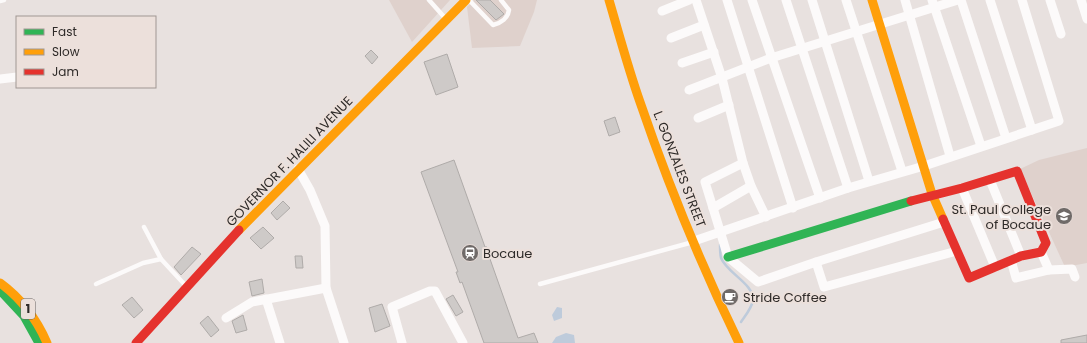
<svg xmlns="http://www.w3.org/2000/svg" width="1087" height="343" viewBox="0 0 1087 343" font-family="Poppins,sans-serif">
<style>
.built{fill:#dfd1cc}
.water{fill:#becbdb}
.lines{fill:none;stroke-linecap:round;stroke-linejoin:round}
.stream{stroke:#becbdb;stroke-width:2.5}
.building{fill:#cecac8;stroke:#afaba9}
.lane{stroke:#fcfafa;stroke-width:4.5}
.street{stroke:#fcfafa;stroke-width:9}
.fast{stroke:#30b455;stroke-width:9}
.slow{stroke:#ff9f0a;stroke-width:9}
.jam{stroke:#e5322d;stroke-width:9}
.labels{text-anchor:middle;stroke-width:4;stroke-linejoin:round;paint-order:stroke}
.shield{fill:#ece0db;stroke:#67615e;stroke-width:1}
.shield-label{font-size:12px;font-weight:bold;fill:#2e2a28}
.street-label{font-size:13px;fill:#2e2a28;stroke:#ece0db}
.poi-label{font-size:13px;fill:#2e2a28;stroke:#ece0db;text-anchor:start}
</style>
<rect width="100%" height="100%" fill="#e8e1df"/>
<g class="built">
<polygon points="389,0 450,0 412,42"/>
<polygon points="474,0 537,0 534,12 520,46 472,48 467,7"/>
<polygon points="1087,148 1087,263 1065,267 1020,169 1039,160"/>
</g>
<g class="water">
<polygon points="557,307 562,308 562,318 554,321 552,315"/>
<polygon points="566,333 574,335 575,343 552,343 556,337"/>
</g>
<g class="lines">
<path class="stream" d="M 720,245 C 720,249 720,254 721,258 C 727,273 754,284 753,300 C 752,308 745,316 741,322"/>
</g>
<g class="building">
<polygon points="476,0 490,0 504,14 496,20"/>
<polygon points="371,50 378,57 372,64 365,56"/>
<polygon points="447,54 458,87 436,95 424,62"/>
<polygon points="615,117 620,132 609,136 604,121"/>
<polygon points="454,160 485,247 487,247 491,259 490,259 518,338 534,333 538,343 484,343 462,282 460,283 456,272 458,272 421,172"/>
<polygon points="283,201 290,208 277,220 271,213"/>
<polygon points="263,227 274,238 261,249 250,238"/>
<polygon points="192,247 201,254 181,275 174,267"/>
<polygon points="295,256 302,256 303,268 296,268"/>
<polygon points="262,279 264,293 252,296 249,282"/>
<polygon points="453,295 463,312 456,316 446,299"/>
<polygon points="132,297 143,310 134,318 122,305"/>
<polygon points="382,304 390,326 375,332 369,308"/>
<polygon points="243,315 247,330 236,333 232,321"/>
<polygon points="208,316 219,330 211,337 200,323"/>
<polygon points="1087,335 1087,343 1061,343 1061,340"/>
</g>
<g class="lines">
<g class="lane">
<polyline points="429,0 445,18"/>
<path d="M 469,0 L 493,25 C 501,23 508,18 509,10 L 501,0"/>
<polyline points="0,1 4,0"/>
<polyline points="144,227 161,259 186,286"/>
<polyline points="96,284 143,263 161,259"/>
<polyline points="540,284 693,242"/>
</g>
<g class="street">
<polyline points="696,0 722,78 743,163 751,186 766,217"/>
<polyline points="727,0 793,208"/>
<polyline points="752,0 820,198"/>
<polyline points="786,0 848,188"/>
<polyline points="812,0 869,181"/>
<polyline points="846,0 902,171"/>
<polyline points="905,0 950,156"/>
<polyline points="932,0 981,146"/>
<polyline points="961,0 1006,138"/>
<polyline points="990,0 1032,130"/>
<polyline points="1050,0 1061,34"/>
<polyline points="1081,0 1087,19"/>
<polyline points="662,11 689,0"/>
<polyline points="671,38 704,25"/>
<polyline points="682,63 714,52"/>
<polyline points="0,79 17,77"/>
<polyline points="689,90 771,58 958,0"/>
<polyline points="698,118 729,105"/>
<polyline points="743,163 705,182 713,208 751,186"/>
<polyline points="298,169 310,190 325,226 326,288 344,343"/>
<polyline points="990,180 1021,256"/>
<polyline points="962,188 995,267"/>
<polyline points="713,208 728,257 758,282 816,262 944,222"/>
<polyline points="694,241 848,188 924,166 1059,121 1022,0"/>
<polyline points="1011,260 1016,278 1049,270 1041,252"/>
<polyline points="816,262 824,287 957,251"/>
<polyline points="1049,270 1072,269 1075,277"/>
<polyline points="266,299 280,343"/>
<polyline points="226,318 252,302 326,288"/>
<polyline points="402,343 392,307 430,291 435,291 463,343"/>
</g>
<g class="fast">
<polyline points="728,257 911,201"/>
<polyline points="0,290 24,316 39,343"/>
</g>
<g class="slow">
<path d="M 609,0 C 619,34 628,68 640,102 C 668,184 701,265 739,343"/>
<polyline points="872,0 932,194 943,219"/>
<polyline points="239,230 466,0"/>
<path d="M 0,283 C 22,299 36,318 47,343"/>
</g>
<g class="jam">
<polyline points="911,201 962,188 1017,171 1046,243 1041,252 1021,256 969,278 943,219"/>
<polyline points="136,343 239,230"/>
</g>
</g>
<defs>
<g id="university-disc" transform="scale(0.9)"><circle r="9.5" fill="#6f6a68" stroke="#ece0db"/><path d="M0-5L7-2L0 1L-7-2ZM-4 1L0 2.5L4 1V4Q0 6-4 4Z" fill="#fff"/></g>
<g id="station-disc" transform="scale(0.9)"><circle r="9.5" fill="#6f6a68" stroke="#ece0db"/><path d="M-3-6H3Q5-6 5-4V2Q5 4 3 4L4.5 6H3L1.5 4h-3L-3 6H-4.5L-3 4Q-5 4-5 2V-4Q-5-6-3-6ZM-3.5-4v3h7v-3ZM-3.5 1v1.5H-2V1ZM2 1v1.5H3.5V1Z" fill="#fff"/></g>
<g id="cafe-disc" transform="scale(0.9)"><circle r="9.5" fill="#6f6a68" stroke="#ece0db"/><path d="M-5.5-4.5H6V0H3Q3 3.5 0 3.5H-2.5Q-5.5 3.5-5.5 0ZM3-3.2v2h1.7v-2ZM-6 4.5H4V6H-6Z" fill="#fff"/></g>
</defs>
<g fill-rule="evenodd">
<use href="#university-disc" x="1064" y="216"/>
<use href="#station-disc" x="470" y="253"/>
<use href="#cafe-disc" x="730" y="297"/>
</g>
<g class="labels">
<rect class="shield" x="21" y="299" width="14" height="20" rx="3"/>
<g class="shield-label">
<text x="28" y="313">1</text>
</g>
<g class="street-label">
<text transform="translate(289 161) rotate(-46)" y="5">GOVERNOR F. HALILI AVENUE</text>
<text transform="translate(680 169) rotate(69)" y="5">L. GONZALES STREET</text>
</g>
<g class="poi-label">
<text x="1051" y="214" text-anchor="end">St. Paul College<tspan x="1051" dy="15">of Bocaue</tspan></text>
<text x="483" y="258">Bocaue</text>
<text x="743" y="302">Stride Coffee</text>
</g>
</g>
<rect x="16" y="16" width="140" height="72" fill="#ece0db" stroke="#a09793"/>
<rect x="24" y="29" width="20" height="6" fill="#30b455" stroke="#a09793"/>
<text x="52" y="36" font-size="12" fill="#2e2a28">Fast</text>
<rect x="24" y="49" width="20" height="6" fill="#ff9f0a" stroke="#a09793"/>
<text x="52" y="56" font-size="12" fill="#2e2a28">Slow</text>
<rect x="24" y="69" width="20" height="6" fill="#e5322d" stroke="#a09793"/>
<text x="52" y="76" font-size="12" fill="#2e2a28">Jam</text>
</svg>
